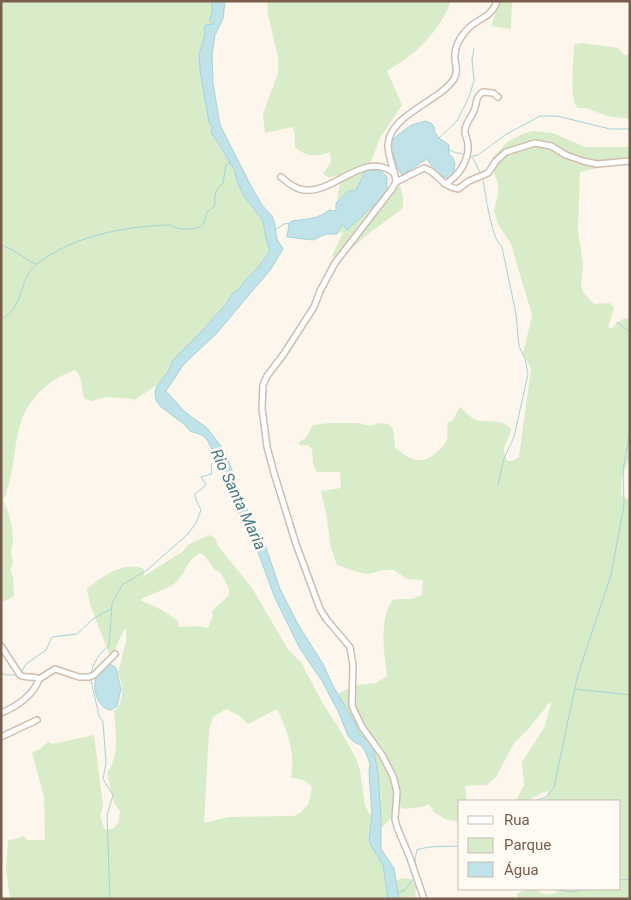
<svg xmlns="http://www.w3.org/2000/svg" width="631" height="900" viewBox="0 0 631 900" font-family="Roboto,sans-serif">
<style>
.green{fill:#d8ecc9;fill-rule:evenodd}
.water{fill:#bfe3e8;stroke:#a5d3da}
.lines{fill:none;stroke-linecap:round;stroke-linejoin:round}
.stream{stroke:#a5d3da;stroke-width:1}
.minor-casing{stroke:#d1beb0;stroke-width:8}
.minor{stroke:#fff;stroke-width:5}
.labels{text-anchor:middle;stroke-width:5;stroke-linejoin:round;paint-order:stroke}
.water-label{font-size:16px;font-style:italic;fill:#437c86;stroke:#fffaf3}
</style>
<rect width="100%" height="100%" fill="#fdf6ec"/>
<g class="green">
<path d="M 1,1 L 212,1 L 212,13 L 209,20 L 214,24 L 206,25 L 204,30 L 205,36 L 199,54 L 200,70 L 209,122 L 212,127 L 211,129 L 216,142 L 234,169 L 237,181 L 244,196 L 263,221 L 266,239 L 270,250 L 260,265 L 244,282 L 240,289 L 232,294 L 229,300 L 205,328 L 173,360 L 168,372 L 160,383 L 133,401 L 134,399 L 106,397 L 92,401 L 85,399 C 80,389 84,377 75,370 C 50,378 27,400 20,425 C 13,450 14,477 3,501 C 9,511 13,528 13,540 C 13,544 11,548 11,552 C 11,559 16,563 10,570 L 13,577 L 14,596 L 1,603 Z"/>
<path d="M 267,1 L 450,1 C 449,14 427,42 417,50 C 408,58 397,64 387,71 L 402,105 L 380,138 L 368,169 L 362,176 L 357,189 L 348,191 L 337,201 L 340,180 L 336,175 L 329,178 L 323,174 L 331,162 L 330,152 C 318,157 305,157 295,147 L 295,135 L 292,127 L 265,133 L 263,114 L 278,73 L 278,57 L 268,15 Z"/>
<polygon points="500,1 512,1 511,29 491,26"/>
<path d="M 581,43 L 618,48 L 624,55 L 630,54 L 630,119 L 607,116 L 586,108 L 578,108 C 568,97 574,60 574,45 Z"/>
<path d="M 533,131 L 553,133 L 585,147 L 630,147 L 630,161 L 580,172 L 578,230 L 583,264 L 581,284 L 583,292 L 594,304 L 610,303 L 614,309 L 608,327 L 612,329 C 617,322 621,318 630,318 L 630,456 L 622,477 L 621,495 L 630,501 L 630,899 L 519,899 L 516,894 L 528,889 L 537,889 L 541,893 L 544,894 L 552,894 L 564,889 L 620,889 L 620,801 L 543,801 L 547,797 L 549,791 L 541,793 L 528,801 L 516,801 L 524,785 L 522,762 L 544,728 L 551,704 L 550,702 L 530,727 L 514,743 L 496,777 L 487,785 L 465,786 L 467,801 L 460,801 L 460,822 L 445,819 L 434,812 L 429,804 L 422,807 L 404,809 L 401,807 L 396,818 L 394,816 L 381,828 L 378,773 L 374,750 L 365,738 L 359,735 L 355,723 L 337,694 L 357,685 L 376,683 L 387,676 C 384,652 379,622 392,600 C 405,597 409,602 422,595 L 423,580 L 407,579 L 394,570 L 383,570 L 368,574 L 357,572 L 337,565 L 330,544 L 327,518 L 321,491 L 341,488 L 340,472 L 317,472 L 313,464 L 312,449 L 307,445 L 300,445 L 299,442 L 306,438 L 313,425 L 330,423 L 358,423 L 370,426 L 379,423 L 388,424 L 393,429 L 395,448 C 411,460 421,466 437,452 C 441,449 446,443 447,439 C 448,434 447,428 448,422 L 452,421 L 460,407 C 465,411 471,418 476,420 C 488,423 502,418 511,429 C 510,442 498,447 508,461 L 513,461 L 519,457 L 531,368 L 523,354 L 532,315 L 511,244 L 498,224 L 494,210 L 498,195 L 498,183 L 491,166 L 492,158 L 507,142 L 525,133 Z"/>
<polygon points="399,183 403,197 403,208 368,234 338,261 332,256 343,233 339,232 341,225 347,230"/>
<path d="M 209,535 L 215,538 L 218,546 L 252,588 L 289,651 L 301,662 L 322,702 L 343,735 L 356,758 L 360,770 L 365,806 L 369,813 L 372,814 L 370,833 L 372,847 L 383,865 L 388,899 L 10,899 L 6,870 L 8,840 L 16,839 L 24,836 L 27,840 L 45,840 L 44,797 L 32,752 L 40,749 L 48,742 L 53,744 L 94,735 L 103,806 L 100,816 L 105,830 L 114,828 L 119,821 L 120,811 L 114,803 L 107,773 C 120,753 116,735 114,711 L 119,705 L 122,696 L 122,686 L 118,672 L 126,642 L 126,628 C 119,635 118,649 110,656 L 90,604 L 87,589 C 101,577 124,560 144,569 L 144,576 L 182,552 L 189,544 ZM 200,553 L 205,556 L 214,569 L 221,573 L 229,589 L 229,595 L 212,611 L 213,616 L 208,628 L 198,626 L 179,627 L 178,621 L 162,610 L 140,600 C 150,593 165,591 175,583 C 186,574 187,559 200,553 ZM 226,709 L 240,716 L 248,724 L 277,709 L 279,713 C 289,736 295,752 291,778 C 301,779 306,779 312,788 L 308,805 L 300,813 L 294,816 L 228,817 L 204,823 L 209,730 L 213,717 Z"/>
<polygon points="405,878 411,879 416,887 415,899 399,899 396,880"/>
</g>
<g class="water">
<polygon points="212,1 225,1 223,19 215,35 212,54 213,83 220,125 249,182 262,205 272,216 274,221 277,239 283,249 271,269 216,334 184,364 166,391 185,412 207,428 224,450 235,478 237,490 243,503 253,519 264,542 280,589 299,626 323,664 333,686 355,723 359,734 367,740 373,747 378,773 381,819 381,849 394,868 399,899 388,899 383,865 372,847 369,840 372,815 369,772 370,764 366,753 361,745 354,742 348,736 339,713 322,681 299,647 275,598 253,539 234,506 219,464 208,441 202,435 190,431 185,425 160,406 156,400 155,391 157,386 168,372 173,360 205,328 229,300 232,294 240,288 244,282 260,265 270,250 266,239 263,221 244,196 237,181 234,169 211,132 212,127 209,122 200,70 199,54 205,35 204,28 206,25 214,24 209,20 212,13"/>
<path d="M 426,121 L 432,124 L 435,129 L 434,131 L 439,138 L 449,145 L 449,154 L 453,158 L 455,165 L 454,167 L 455,170 L 452,170 L 453,173 L 448,178 C 439,176 432,167 427,159 L 402,175 C 395,167 392,150 393,139 L 411,125 Z"/>
<path d="M 371,169 L 382,172 L 387,177 L 387,193 L 347,230 L 342,224 L 337,234 L 326,234 L 313,240 L 287,237 L 289,224 L 292,221 C 305,219 319,219 329,210 L 336,211 L 336,203 L 348,191 L 356,190 L 366,170 Z"/>
<path d="M 109,664 L 114,666 L 116,668 L 121,689 L 117,706 L 111,710 C 97,709 91,685 97,676 C 100,671 105,667 109,664 Z"/>
</g>
<g class="lines">
<g class="stream">
<polyline points="439,138 457,121 469,97 474,81 472,60 474,49"/>
<polyline points="448,149 456,153 461,153 464,156"/>
<polyline points="469,157 478,155 505,135 540,116 557,116 610,129 630,129"/>
<polyline points="473,158 480,173"/>
<path d="M 483,180 C 486,196 491,238 502,247 L 516,314 L 519,346 L 525,359 L 528,374 L 514,437 L 504,458 L 498,485"/>
<polyline points="275,230 284,224 290,223"/>
<path d="M 1,245 C 13,248 24,259 36,264"/>
<path d="M 1,320 C 26,306 17,280 37,264 C 73,236 122,227 167,225 C 171,224 173,227 177,228 C 184,230 193,229 200,227 L 204,223 L 207,212 L 215,206 C 214,194 215,191 223,183 L 226,165 L 229,164 L 230,161"/>
<polyline points="617,322 630,332"/>
<polyline points="1,673 6,675 16,675"/>
<polyline points="21,673 26,664 46,650 52,637 77,634 93,619 112,608"/>
<path d="M 91,674 C 93,663 100,652 109,646 L 112,604 L 122,585 L 147,570 L 188,534 L 196,523 L 201,510 L 196,500 L 195,494 L 206,485 L 201,477 L 212,474 L 211,465 L 219,458"/>
<polyline points="91,680 99,716 103,722 106,763 103,779 113,795 107,815 110,899"/>
<polyline points="575,689 630,695"/>
<polyline points="535,801 546,797 554,787 577,678 611,575 624,505 623,470 630,430"/>
<path d="M 417,870 L 415,859 L 417,850 C 430,845 446,847 460,846"/>
<polyline points="620,880 630,879"/>
<polyline points="550,889 573,892 585,889"/>
<polyline points="398,893 405,890 415,877"/>
</g>
<g class="minor-casing">
<g id="minor">
<path d="M 281,177 C 285,180 289,184 293,186 C 327,206 360,147 394,173"/>
<path d="M 396,182 C 395,170 388,158 388,145 C 389,115 440,101 454,79 C 458,72 456,66 455,60 C 454,49 458,40 465,32 C 476,17 490,21 497,1"/>
<path d="M 445,184 C 458,177 469,161 468,145 C 468,139 464,135 465,130 C 466,121 473,116 475,108 C 477,101 476,96 483,92 L 493,93 L 498,97"/>
<path d="M 1,646 L 20,675 C 26,679 34,675 39,679 C 34,695 16,707 1,713"/>
<polyline points="39,679 55,669 79,677 89,677 94,675 115,654"/>
<polyline points="1,737 37,720"/>
<path d="M 424,899 L 410,858 L 397,827 L 395,819 L 397,792 L 393,776 L 382,755 L 362,727 L 352,706 L 353,665 L 350,647 L 327,620 L 320,609 L 296,544 L 274,473 L 267,447 L 262,408 L 263,385 L 267,376 L 283,355 L 314,307 L 320,291 L 335,263 L 392,189 L 396,182 L 424,168 C 437,171 440,186 458,189 L 469,181 L 488,173 L 496,161 L 506,152 L 535,143 L 551,146 L 566,155 L 583,161 L 597,164 L 630,161"/>
</g>
</g>
<use href="#minor" class="minor"/>
</g>
<g class="labels">
<g class="water-label">
<text transform="translate(239 499) rotate(65)" y="6">Rio Santa Maria</text>
</g>
</g>
<rect width="631" height="900" fill="none" stroke="#7a5c4d" stroke-width="5"/>
<rect x="458" y="800" width="162" height="90" fill="#fffaf3" stroke="#cabbb1"/>
<rect x="468" y="816" width="25" height="8" fill="#ffffff" stroke="#cabbb1"/>
<text x="504" y="825" font-size="15" fill="#7a5c4d">Rua</text>
<rect x="468" y="838" width="25" height="15" fill="#d8ecc9" stroke="#cabbb1"/>
<text x="504" y="850" font-size="15" fill="#7a5c4d">Parque</text>
<rect x="468" y="862" width="25" height="15" fill="#bfe3e8" stroke="#cabbb1"/>
<text x="504" y="875" font-size="15" fill="#7a5c4d">Água</text>
</svg>
